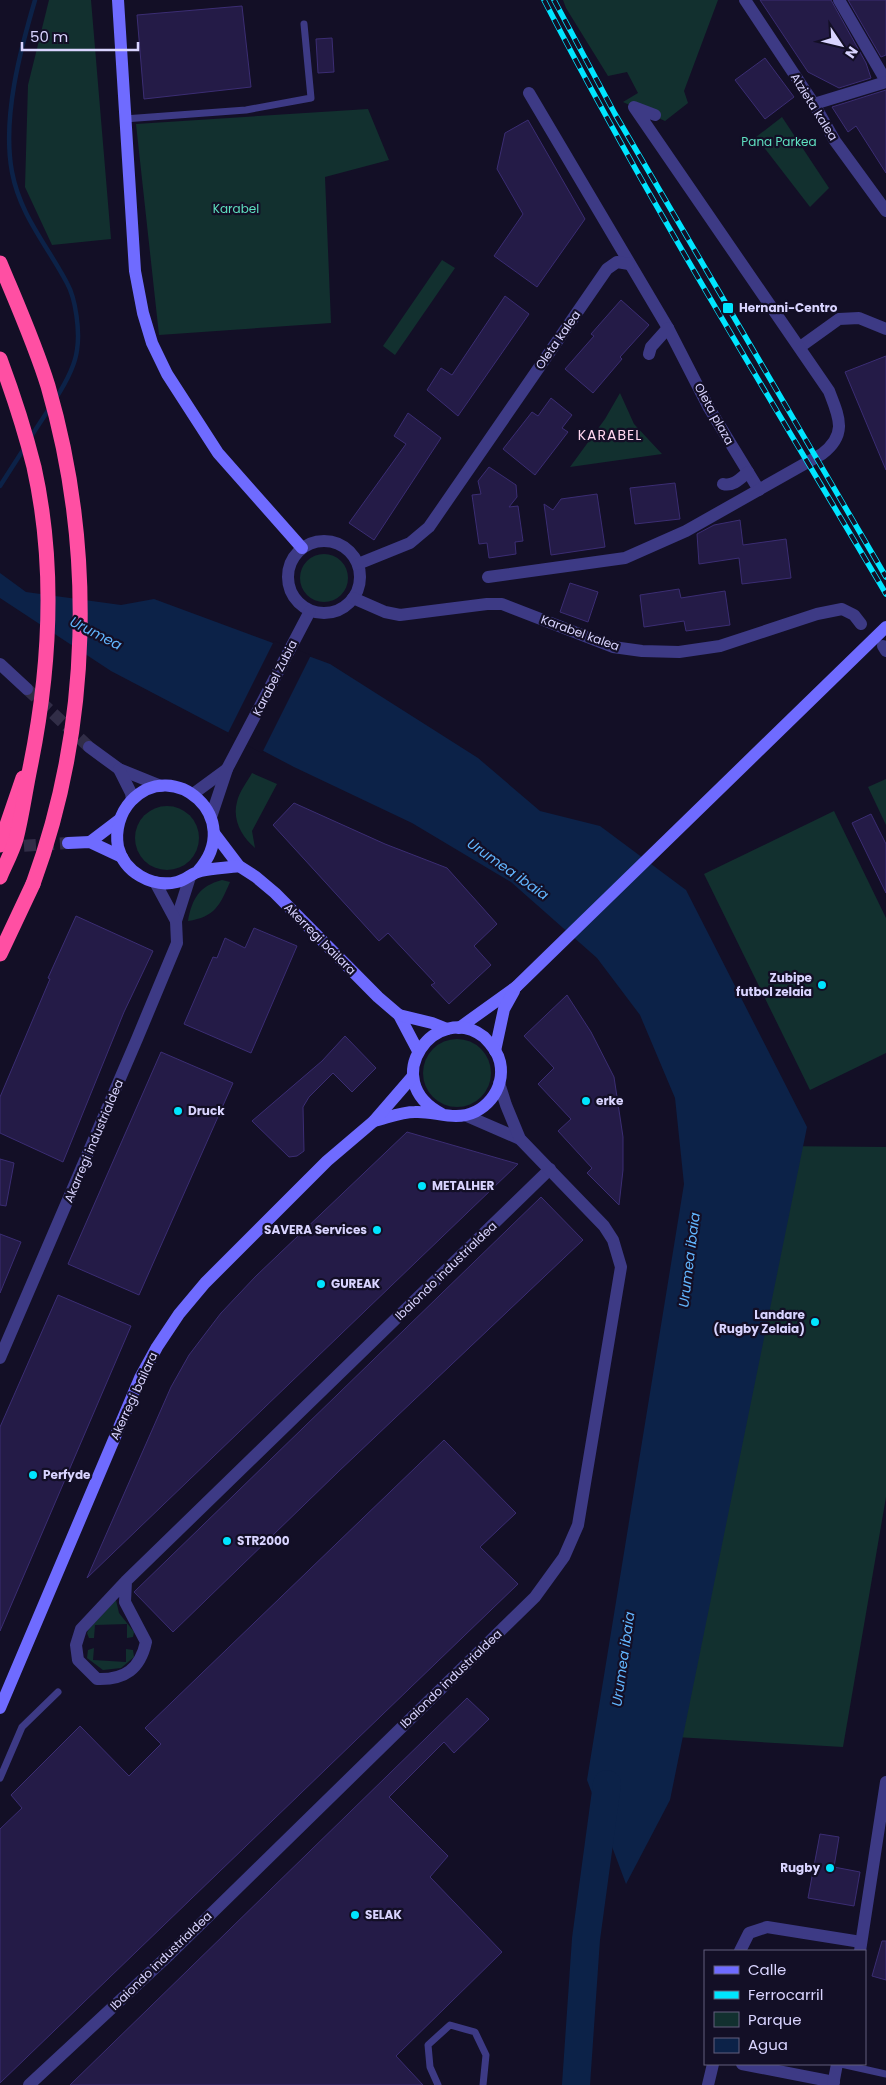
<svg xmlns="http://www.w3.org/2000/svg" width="886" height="2085" viewBox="0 0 886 2085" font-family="Poppins,sans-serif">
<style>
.green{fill:#12302f}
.water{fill:#0c2248}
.pier{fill:#130f26}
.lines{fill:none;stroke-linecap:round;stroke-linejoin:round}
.stream{stroke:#0c2248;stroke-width:4.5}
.river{stroke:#0c2248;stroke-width:28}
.building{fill:#241b47;stroke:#3b2d73}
.street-tunnel{stroke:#312d47;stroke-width:12;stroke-dasharray:12 6;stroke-linecap:butt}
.secondary-tunnel{stroke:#312d47;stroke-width:12;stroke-dasharray:12 6;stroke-linecap:butt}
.lane{stroke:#3d3a85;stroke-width:7}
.street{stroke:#3d3a85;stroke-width:12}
.secondary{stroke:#6f6bff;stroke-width:12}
.highway{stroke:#ff4fa3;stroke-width:15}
.rail-casing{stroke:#00e5ff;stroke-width:5.5}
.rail{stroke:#130f26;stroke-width:4;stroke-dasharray:11;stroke-linecap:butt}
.secondary-bridge{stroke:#6f6bff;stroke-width:12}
.highway-bridge{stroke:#ff4fa3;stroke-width:15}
.poi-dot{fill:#00e5ff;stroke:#130f26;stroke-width:2}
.labels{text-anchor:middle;stroke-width:4.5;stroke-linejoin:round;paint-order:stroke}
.street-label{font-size:12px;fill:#d9d4ff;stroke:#130f26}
.park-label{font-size:12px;fill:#5fe0c0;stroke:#130f26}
.poi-label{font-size:12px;font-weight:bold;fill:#d9d4ff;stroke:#130f26;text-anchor:start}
.neighbourhood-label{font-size:14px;letter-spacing:1px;fill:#ffd6f0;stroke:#130f26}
.water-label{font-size:14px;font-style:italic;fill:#62b6ff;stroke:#130f26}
</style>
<rect width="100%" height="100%" fill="#130f26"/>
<g class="green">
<polygon points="49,0 91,0 111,239 52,245 25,187 28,85"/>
<polygon points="563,0 718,0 684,91 688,103 665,121 623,102 638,93 627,72 608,76 566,8"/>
<polygon points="368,109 389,160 325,177 331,323 159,335 136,124"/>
<polygon points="782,117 829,188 810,207 756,137"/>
<polygon points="442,260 455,268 395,355 383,346"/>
<polygon points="620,393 634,424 662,454 570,467 605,419"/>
<circle cx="324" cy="578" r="24"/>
<path d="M 252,773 L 277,784 L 252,831 L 255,848 C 242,837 232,820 237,802 C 239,792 247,782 252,773 Z"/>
<polygon points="886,779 886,825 868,787"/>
<circle cx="167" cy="838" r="32"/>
<polygon points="834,811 886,918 886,1053 810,1090 704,874"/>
<path d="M 222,880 L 230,882 C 220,905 215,917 188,921 C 192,899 199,886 222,880 Z"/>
<circle cx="457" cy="1073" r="34"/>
<polygon points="773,1146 886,1147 886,1497 843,1747 676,1737"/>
<polygon points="116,1600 119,1613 134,1632 133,1637 127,1638 127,1624 95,1625 94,1638 89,1638 87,1633 89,1629"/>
<polygon points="94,1648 93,1660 126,1662 126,1649 133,1650 134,1657 121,1668 103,1670 87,1658 88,1650"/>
</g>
<polygon class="water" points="0,573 26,592 121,605 154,599 330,664 478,758 540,811 600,826 686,890 807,1127 670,1800 626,1884 587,1780 684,1184 675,1098 640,1015 597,958 511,882 412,823 294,767 111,671 0,598"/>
<polygon class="pier" points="274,641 311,655 262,753 227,735"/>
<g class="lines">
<g class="stream">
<path d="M 35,0 C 20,51 2,118 12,172 C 20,215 47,245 67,283 C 76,299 80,332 77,350 C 75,366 65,384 56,398"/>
<polyline points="30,438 49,409"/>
<polyline points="0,486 25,447"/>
</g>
<polyline class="river" points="576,2085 586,1939 607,1784"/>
</g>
<g class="building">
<polygon points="760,0 831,0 866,63 871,78 839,88 808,72"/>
<polygon points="848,0 886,0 886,55 881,57"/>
<polygon points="242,6 251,87 144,99 137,15"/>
<polygon points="332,38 334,72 318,73 316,39"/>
<polygon points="765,58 794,97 765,119 735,80"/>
<polygon points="886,90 886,173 856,126 848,132 832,107"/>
<polygon points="528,120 585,219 537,287 494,256 523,214 497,169 505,133"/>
<polygon points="505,296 529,314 458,416 427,390 441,368 452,375"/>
<polygon points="621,300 649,325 620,357 622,359 593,393 565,369 594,336 591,334"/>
<polygon points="886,356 886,470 845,372"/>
<polygon points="551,398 572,415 562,428 568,432 535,475 503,449 532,412 538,416"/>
<polygon points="408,413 441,438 374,540 349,523 406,444 394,436"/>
<polygon points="489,467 516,485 517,497 509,507 518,506 523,541 515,542 516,554 489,558 487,543 479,544 472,495 481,494 478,481"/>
<polygon points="675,483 680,519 635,524 630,488"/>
<polygon points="597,494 605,547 551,555 544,504 553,510 561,499"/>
<polygon points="740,520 743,545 786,539 791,578 742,584 739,558 699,564 697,534 714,525"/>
<polygon points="570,583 598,592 588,622 560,612"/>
<polygon points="679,589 681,598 725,591 730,625 686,631 684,621 644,627 640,595"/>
<polygon points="294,803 385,844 447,868 497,924 474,946 491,965 449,1004 431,985 435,983 388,933 379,941 273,825"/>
<polygon points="871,814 886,844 886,893 852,823"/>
<polygon points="76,916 153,951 124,1012 63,1162 0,1133 0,1097 50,979 48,978"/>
<polygon points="254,928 297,946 251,1053 184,1024 213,957 217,958 225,938 245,948"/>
<polygon points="567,995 591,1032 614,1077 623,1137 623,1170 619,1205 587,1173 592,1168 558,1131 571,1119 538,1084 554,1068 524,1036"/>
<polygon points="345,1036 376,1068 352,1092 333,1073 309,1097 303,1107 304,1151 297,1156 289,1157 252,1121 322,1061"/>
<polygon points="161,1052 233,1083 139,1295 68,1264"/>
<polygon points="407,1132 518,1164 87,1578 171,1387 189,1355 221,1313 256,1276"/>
<polygon points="0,1159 14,1163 6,1206 0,1205"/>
<polygon points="541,1197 583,1240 338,1472 173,1632 134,1592"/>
<polygon points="0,1234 21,1242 0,1293"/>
<polygon points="58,1295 131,1326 0,1631 0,1427"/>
<polygon points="444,1440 516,1513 480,1547 518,1584 0,2083 0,1829 22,1808 11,1795 80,1726 129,1776 161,1744 145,1728"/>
<polygon points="467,1698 489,1719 454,1753 444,1742 389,1797 448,1856 430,1877 502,1952 396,2056 423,2085 70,2085"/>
<polygon points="820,1834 839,1837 834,1867 860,1872 854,1906 808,1898"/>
<polygon points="882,1941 886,1941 886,1980 872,1976"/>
</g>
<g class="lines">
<polyline class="street-tunnel" points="27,689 89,747"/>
<polyline class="secondary-tunnel" points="6,847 68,843"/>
<g class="lane">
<polyline points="124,119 246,110 311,98 304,24"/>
<polyline points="0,1778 22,1727 58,1692"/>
<polyline points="841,2064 886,2074"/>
<polyline points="438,2085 430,2067 428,2045 450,2025 475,2032 486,2055 483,2085"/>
</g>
<g class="street">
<polyline points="745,0 814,104 835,141 886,211"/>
<polyline points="839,0 886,81"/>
<polyline points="529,93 668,328 709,408 759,490"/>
<polyline points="814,104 886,82"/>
<polyline points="800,347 839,319 859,318 886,329"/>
<polyline points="649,354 651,347 668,328"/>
<path d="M 723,484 C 733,487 741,478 748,472"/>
<circle cx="324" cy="577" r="36"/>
<polyline points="358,564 410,543 429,527 607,269 617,262 629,264"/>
<path d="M 488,577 L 625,558 L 686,531 L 822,454 C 848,434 839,417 829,391 L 634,107 L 655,115"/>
<polyline points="353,598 385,612 400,615 487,604 502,604 613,647 642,651 679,652 720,646 817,614 842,609 854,615 861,624"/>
<polyline points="883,646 886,651"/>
<polyline points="0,664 27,689"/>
<polyline points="89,747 119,769 161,786"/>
<polyline points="119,769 131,793 132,800"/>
<polyline points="193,794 227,769"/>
<polyline points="211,817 227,769 310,611"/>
<polyline points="176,921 190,877"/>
<polyline points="467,1116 520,1139"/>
<polyline points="0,1358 137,1039 177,943 176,921 155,882"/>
<path d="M 126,1581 L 125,1602 L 146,1642 C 140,1669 125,1680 97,1679 L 78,1660 L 76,1645 L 81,1629 L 126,1581 L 550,1169"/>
<polyline points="740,1951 749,1933 767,1927 861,1942"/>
<polyline points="860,1951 886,1782"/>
<polyline points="742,2064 834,2082"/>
<polyline points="29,2085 170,1954 535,1597 564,1557 578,1525 621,1267 613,1240 604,1226 520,1139 506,1105 499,1083"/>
<polyline points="708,2085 713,2064"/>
<polyline points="833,2085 837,2064"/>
</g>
<g class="secondary">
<polyline points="118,0 135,271 143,313 152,343 167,374 218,453 302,548"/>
<polyline points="214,833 239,866 256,877 275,893 378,997 399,1015 418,1051"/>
<polyline points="90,842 119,820"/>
<polyline points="68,843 90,842 122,857"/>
<path d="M 198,871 C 246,818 173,756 131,801 C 120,813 115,830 118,847 C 124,872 152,888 177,882 C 186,880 193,872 201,871 C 213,868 226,868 239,866"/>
<polyline points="399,1015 432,1023 447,1029"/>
<polyline points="459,1028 516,987"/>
<polyline points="495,1051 504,1009 514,991"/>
<path d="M 374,1121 C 387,1118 401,1112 415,1112 C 428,1111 442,1116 456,1116 C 484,1116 506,1090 500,1062 C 498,1052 491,1044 484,1037 C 437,1000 376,1080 442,1114"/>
<polyline points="0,1708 140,1378 157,1347 179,1314 205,1283 327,1161 374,1121 413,1076"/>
</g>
<g class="highway">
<polyline points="0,845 23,778"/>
<polyline points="0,954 33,884"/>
</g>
<g class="rail-casing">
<g id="rail">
<path d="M 544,0 C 649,203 770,398 886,594"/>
<polyline points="554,0 615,114 886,577"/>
</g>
</g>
<use href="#rail" class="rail"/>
<polyline class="secondary-bridge" points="516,987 886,627"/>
<g class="highway-bridge">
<path d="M 0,263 C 17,304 35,344 48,386 C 95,548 91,726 33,884"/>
<path d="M 0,359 C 13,394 25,431 34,467 C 56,566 50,670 30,768 C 25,792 22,816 16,839 C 12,852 5,865 0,877"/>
</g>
</g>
<g class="poi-dot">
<rect x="722" y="302" width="12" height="12" rx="2.5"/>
<circle cx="822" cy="985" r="5"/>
<circle cx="586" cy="1101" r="5"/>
<circle cx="178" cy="1111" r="5"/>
<circle cx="422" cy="1186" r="5"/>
<circle cx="377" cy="1230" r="5"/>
<circle cx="321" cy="1284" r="5"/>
<circle cx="815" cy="1322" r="5"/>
<circle cx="33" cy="1475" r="5"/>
<circle cx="227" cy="1541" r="5"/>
<circle cx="830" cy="1868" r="5"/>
<circle cx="355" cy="1915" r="5"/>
</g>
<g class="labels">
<g class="street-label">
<text transform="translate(814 107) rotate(58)" y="4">Atzieta kalea</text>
<text transform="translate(558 340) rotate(-55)" y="4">Oleta kalea</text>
<text transform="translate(714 414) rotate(61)" y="4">Oleta plaza</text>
<text transform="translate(580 633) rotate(20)" y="4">Karabel kalea</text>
<text transform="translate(275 678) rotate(-63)" y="4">Karabel Zubia</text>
<text transform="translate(320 939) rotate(45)" y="4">Akerregi bailara</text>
<text transform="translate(94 1141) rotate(-67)" y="4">Akarregi industrialdea</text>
<text transform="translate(446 1271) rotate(-44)" y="4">Ibaiondo industrialdea</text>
<text transform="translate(134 1396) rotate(-65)" y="4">Akerregi bailara</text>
<text transform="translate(451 1679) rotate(-44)" y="4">Ibaiondo industrialdea</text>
<text transform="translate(161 1961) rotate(-44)" y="4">Ibaiondo industrialdea</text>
</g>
<g class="park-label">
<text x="779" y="146">Pana Parkea</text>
<text x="236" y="213">Karabel</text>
</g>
<g class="poi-label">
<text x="739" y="312">Hernani-Centro</text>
<text x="812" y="982" text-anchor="end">Zubipe<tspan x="812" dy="14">futbol zelaia</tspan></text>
<text x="596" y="1105">erke</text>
<text x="188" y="1115">Druck</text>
<text x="432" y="1190">METALHER</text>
<text x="367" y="1234" text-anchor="end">SAVERA Services</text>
<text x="331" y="1288">GUREAK</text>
<text x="805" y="1319" text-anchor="end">Landare<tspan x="805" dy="14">(Rugby Zelaia)</tspan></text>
<text x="43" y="1479">Perfyde</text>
<text x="237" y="1545">STR2000</text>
<text x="820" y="1872" text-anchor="end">Rugby</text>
<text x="365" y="1919">SELAK</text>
</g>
<g class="neighbourhood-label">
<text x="610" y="440">KARABEL</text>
</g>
<g class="water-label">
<text transform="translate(96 633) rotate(27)" y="5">Urumea</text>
<text transform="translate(508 869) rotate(35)" y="5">Urumea ibaia</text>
<text transform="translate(689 1260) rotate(-83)" y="5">Urumea ibaia</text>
<text transform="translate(623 1659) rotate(-82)" y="5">Urumea ibaia</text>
</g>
</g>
<rect x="704" y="1950" width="162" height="115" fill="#130f26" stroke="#625e7d"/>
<rect x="714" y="1966" width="25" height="8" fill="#6f6bff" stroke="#625e7d"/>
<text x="748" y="1975" font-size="15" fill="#d9d4ff">Calle</text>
<rect x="714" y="1991" width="25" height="8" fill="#00e5ff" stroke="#625e7d"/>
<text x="748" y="2000" font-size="15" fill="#d9d4ff">Ferrocarril</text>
<rect x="714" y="2012" width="25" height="15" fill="#12302f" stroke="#625e7d"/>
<text x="748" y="2025" font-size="15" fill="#d9d4ff">Parque</text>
<rect x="714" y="2038" width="25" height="15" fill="#0c2248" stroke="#625e7d"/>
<text x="748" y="2050" font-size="15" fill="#d9d4ff">Agua</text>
<g transform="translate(841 45) rotate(125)" stroke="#130f26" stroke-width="4" paint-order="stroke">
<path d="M0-4L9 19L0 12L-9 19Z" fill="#d9d4ff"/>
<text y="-8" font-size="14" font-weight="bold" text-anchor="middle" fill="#d9d4ff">N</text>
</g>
<path d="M22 42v8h116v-8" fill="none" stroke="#d9d4ff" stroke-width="2.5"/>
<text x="30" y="42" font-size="15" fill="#d9d4ff" stroke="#130f26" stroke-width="4" paint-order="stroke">50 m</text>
</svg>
